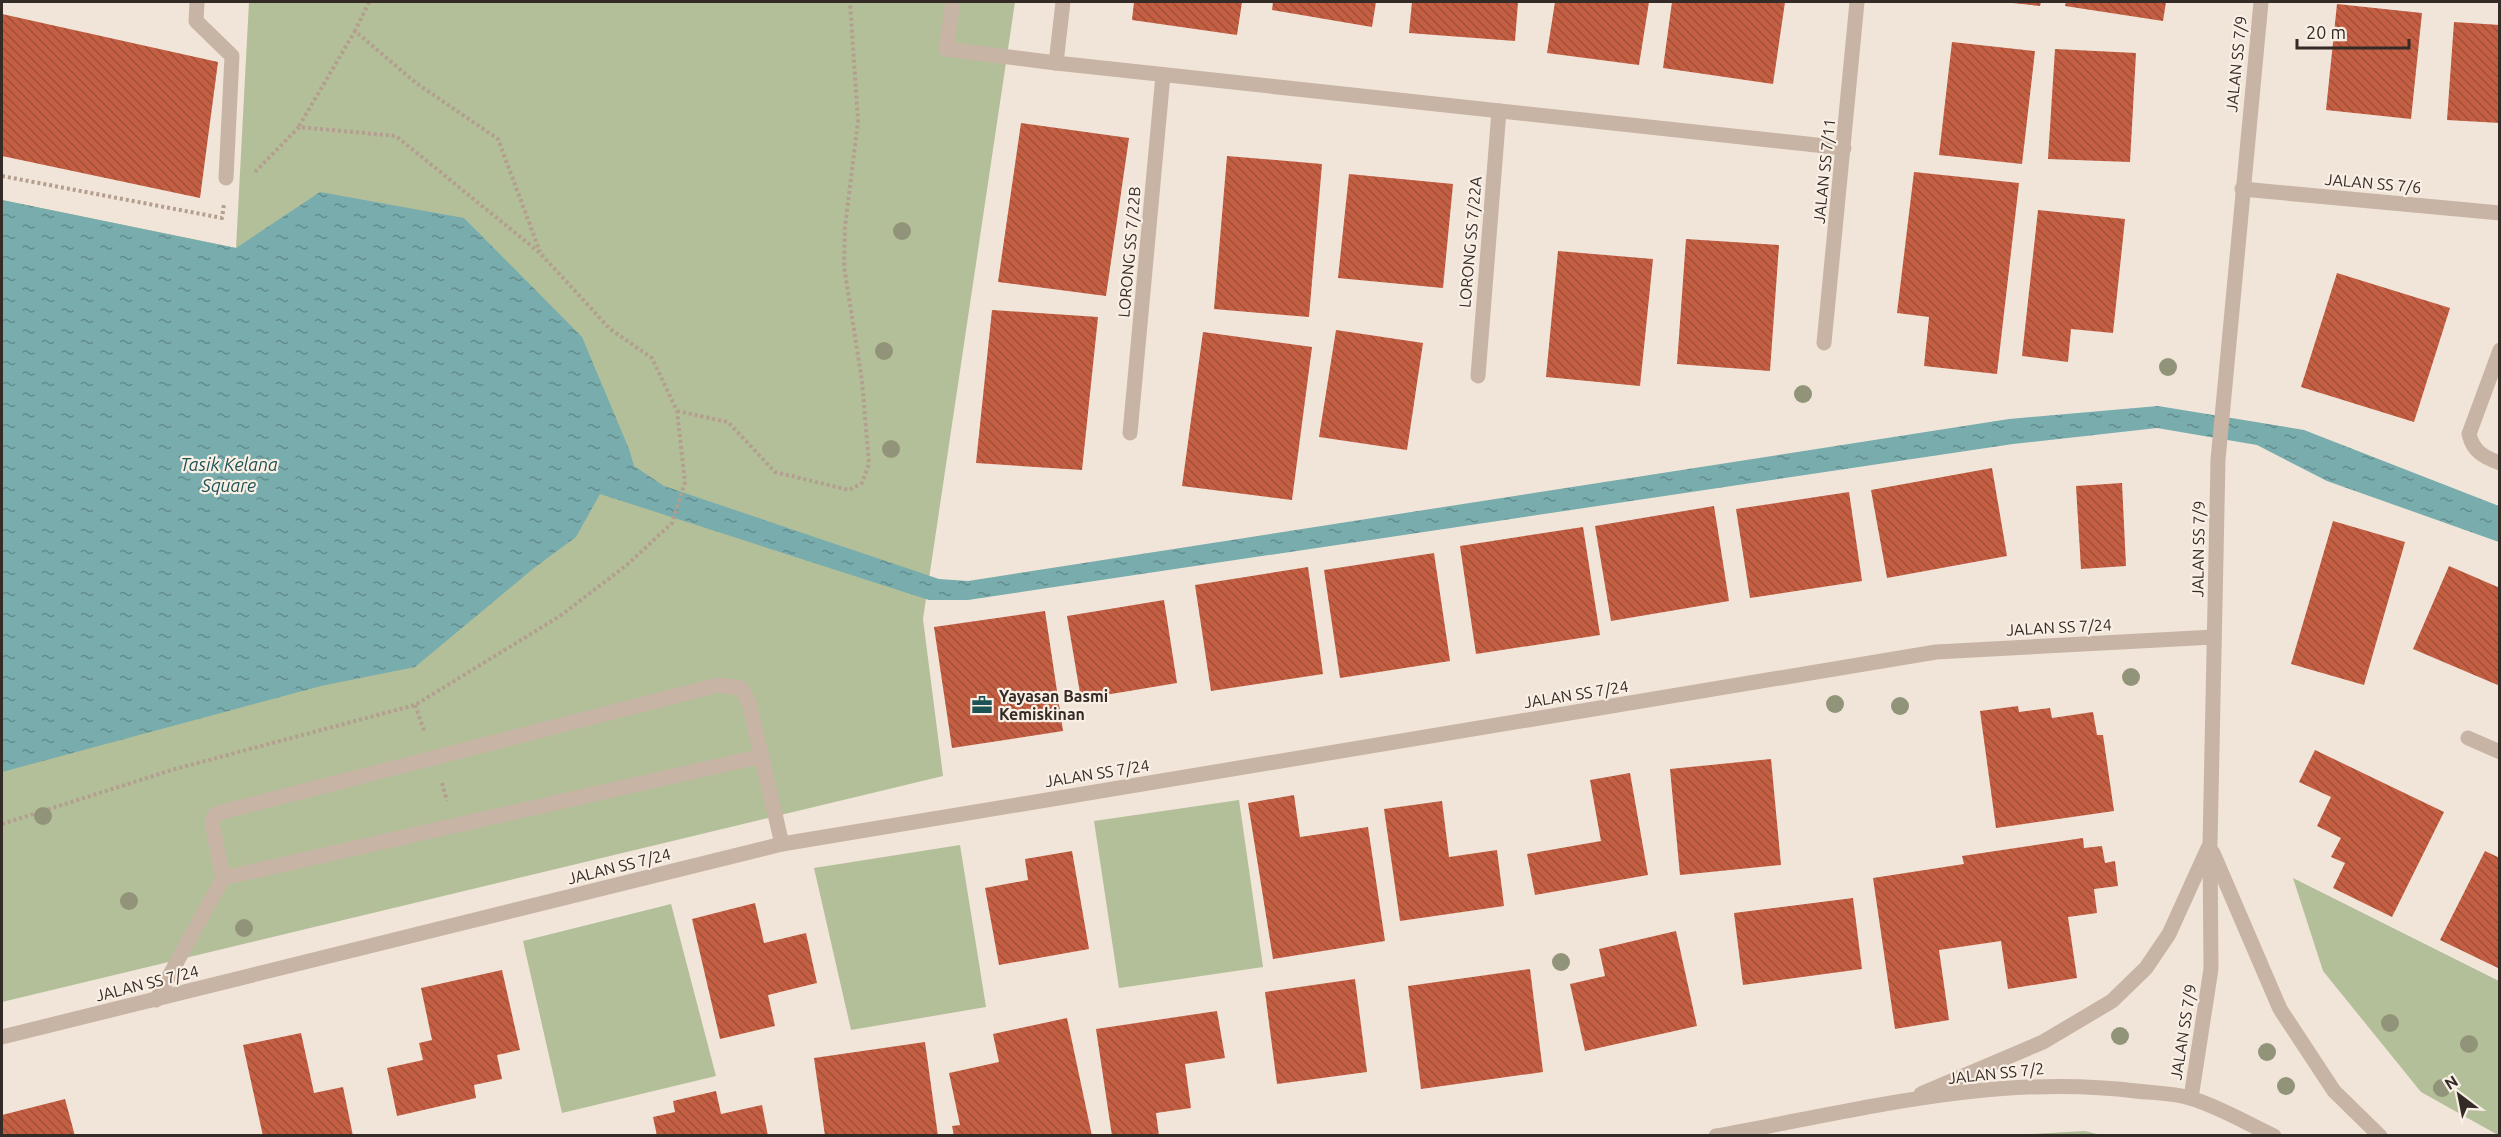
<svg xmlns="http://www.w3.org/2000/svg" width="2501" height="1137" viewBox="0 0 2501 1137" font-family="Ubuntu,sans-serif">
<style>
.green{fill:#b3bf99}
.water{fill:url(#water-ripples)}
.building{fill:url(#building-back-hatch)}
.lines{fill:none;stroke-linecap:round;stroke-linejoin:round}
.path{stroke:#b49e8f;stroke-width:4;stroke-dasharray:3 3;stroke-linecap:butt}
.minor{stroke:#c8b4a5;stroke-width:15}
.tree{fill:#929479}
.labels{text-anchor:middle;stroke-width:4.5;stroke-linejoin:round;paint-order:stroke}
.street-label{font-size:16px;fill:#342a26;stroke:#f9efe5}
.poi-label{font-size:16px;font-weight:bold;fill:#342a26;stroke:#f9efe5;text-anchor:start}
.water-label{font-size:18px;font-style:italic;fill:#1d5255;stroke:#f9efe5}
</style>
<defs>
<pattern id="water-ripples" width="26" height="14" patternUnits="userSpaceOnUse" patternTransform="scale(1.5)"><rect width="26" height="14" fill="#78acad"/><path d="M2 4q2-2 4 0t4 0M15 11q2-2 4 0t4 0" fill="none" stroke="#638c8d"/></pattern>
<pattern id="building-back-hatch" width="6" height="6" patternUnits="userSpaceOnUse" patternTransform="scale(1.5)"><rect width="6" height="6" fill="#c45f43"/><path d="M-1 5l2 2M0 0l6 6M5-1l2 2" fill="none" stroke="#a04f38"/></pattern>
</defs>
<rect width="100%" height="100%" fill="#f1e5d9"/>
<g class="green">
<polygon points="249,2 1015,2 923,619 943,776 2,1002 2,200 236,248"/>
<polygon points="1239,800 1263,967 1119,988 1094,821"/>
<polygon points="960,845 986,1007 851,1030 814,868"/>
<polygon points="2293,878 2499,981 2498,1135 2421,1092 2323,971"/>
<polygon points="671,904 716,1076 562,1113 523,941"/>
<polygon points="2085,1131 2101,1135 2013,1135"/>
</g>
<polygon class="water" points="320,192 464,218 582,337 629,449 634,466 664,486 939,579 968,581 2009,419 2158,406 2304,430 2499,506 2499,542 2327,481 2257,445 2157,428 2013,444 968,600 929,600 600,494 576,537 534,568 415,667 321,686 2,772 2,200 236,248"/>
<g class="building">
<polygon points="1134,2 1242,2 1237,35 1132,20"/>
<polygon points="1273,2 1376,2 1372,27 1272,10"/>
<polygon points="1412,2 1518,2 1515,41 1409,33"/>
<polygon points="1555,2 1649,2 1639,65 1547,53"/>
<polygon points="1672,2 1785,2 1773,84 1663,68"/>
<polygon points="2003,2 2041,2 2040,6"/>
<polygon points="2066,2 2166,2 2163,21 2065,6"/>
<polygon points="2337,4 2422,13 2411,119 2326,110"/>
<polygon points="2,14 218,62 200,198 2,156"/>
<polygon points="2454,22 2500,25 2500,123 2447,120"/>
<polygon points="1952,42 2035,51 2022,164 1939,155"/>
<polygon points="2055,49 2136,53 2130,162 2048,159"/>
<polygon points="1021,123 1129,138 1106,296 998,282"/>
<polygon points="1227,156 1322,164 1309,317 1214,309"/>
<polygon points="1914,172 2019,183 1997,374 1924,366 1929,317 1897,313"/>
<polygon points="1349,174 1453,184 1443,288 1338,278"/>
<polygon points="2038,210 2125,219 2113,333 2071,329 2068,362 2022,356"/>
<polygon points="1686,239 1779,245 1770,371 1677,364"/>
<polygon points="1558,251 1653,259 1640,386 1546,377"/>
<polygon points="2337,273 2450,308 2414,422 2301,387"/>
<polygon points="992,310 1098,317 1082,470 976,463"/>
<polygon points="1336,330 1423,343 1407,450 1319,437"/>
<polygon points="1203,332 1312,347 1292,500 1182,486"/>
<polygon points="1992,468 2007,556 1887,578 1871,490"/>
<polygon points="2122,483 2126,566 2081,569 2076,486"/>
<polygon points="1849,492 1862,581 1750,598 1736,509"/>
<polygon points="1714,506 1729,601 1611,621 1595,526"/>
<polygon points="2333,521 2405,542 2364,685 2291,664"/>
<polygon points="1583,527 1600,635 1476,654 1460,546"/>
<polygon points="1434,553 1450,661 1340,678 1324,570"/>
<polygon points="2449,566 2500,588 2500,686 2413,649"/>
<polygon points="1308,567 1323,674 1211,691 1195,585"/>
<polygon points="1164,600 1177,683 1081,699 1067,616"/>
<polygon points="1045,611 1063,731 952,748 934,627"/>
<polygon points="2018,706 2019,712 2050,708 2052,718 2093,712 2097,735 2103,735 2114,811 1996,828 1980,711"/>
<polygon points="2315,750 2444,812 2392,917 2333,888 2345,863 2331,857 2341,838 2317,826 2331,797 2299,782"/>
<polygon points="1771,759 1781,865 1680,875 1670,769"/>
<polygon points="1630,773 1648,875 1535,895 1527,854 1601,841 1590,780"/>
<polygon points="1294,795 1300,837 1368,827 1385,941 1273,959 1248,803"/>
<polygon points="1442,801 1449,857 1497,850 1504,906 1400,921 1384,809"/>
<polygon points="2083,838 2084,848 2102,846 2105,863 2115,861 2118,886 2094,889 2097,913 2068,917 2077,978 2008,989 2001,941 1939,950 1949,1020 1895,1029 1873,878 1964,864 1962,856"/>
<polygon points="1072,851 1089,949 999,965 985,888 1028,880 1025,859"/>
<polygon points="2485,851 2500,858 2500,969 2440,940"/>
<polygon points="1853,898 1862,969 1743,985 1734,913"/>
<polygon points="755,903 764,943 806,933 817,983 768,995 775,1026 720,1039 692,919"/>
<polygon points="1676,931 1697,1026 1585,1051 1570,984 1605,976 1599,949"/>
<polygon points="1530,969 1543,1072 1421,1089 1408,986"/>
<polygon points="502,970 520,1050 497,1055 502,1079 474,1085 476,1098 397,1116 387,1068 423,1060 419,1043 432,1040 421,988"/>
<polygon points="1355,979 1367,1072 1277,1084 1265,992"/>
<polygon points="1217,1011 1225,1058 1185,1064 1191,1108 1156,1113 1159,1136 1112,1136 1096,1029"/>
<polygon points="1067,1018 1092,1136 954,1136 952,1126 960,1125 949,1073 999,1062 993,1034"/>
<polygon points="301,1033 314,1093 343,1087 353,1136 263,1136 243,1045"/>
<polygon points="925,1042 938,1136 825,1136 814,1058"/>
<polygon points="716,1091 721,1114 762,1105 768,1136 657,1136 653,1117 675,1112 673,1101"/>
<polygon points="65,1099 75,1136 2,1136 2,1115"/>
</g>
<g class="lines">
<g class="path">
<polyline points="369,2 355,31 416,83 498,139 540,252"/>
<polyline points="299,126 355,31"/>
<polyline points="2,176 222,218 224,204"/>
<polyline points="677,411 728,422 775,472 849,490 862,483 869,464 862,381 844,266 845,227 858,121 850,2"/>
<polyline points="415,705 425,733"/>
<polyline points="442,783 447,801"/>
<polyline points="2,824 175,769 415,705 560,616 628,564 672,523 685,482 677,411 652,358 610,329 540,253 396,136 299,127 254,173"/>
</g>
<g class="minor">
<polyline points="197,2 196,21 232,56 226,178"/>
<polyline points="953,2 946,49 1056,63"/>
<polyline points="1063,2 1056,63 1844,148"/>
<polyline points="2242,189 2500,213"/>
<polyline points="1824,343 1857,2"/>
<path d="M 2500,350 L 2469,434 C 2473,451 2483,457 2500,463"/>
<polyline points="1478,376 1499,111"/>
<polyline points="1130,433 1163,75"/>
<polyline points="2468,738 2500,752"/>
<polyline points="2213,853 2280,1009 2334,1091 2380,1136"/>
<polyline points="223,878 762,756"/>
<polyline points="156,1000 223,878 212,823 214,816 222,812 718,685 741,688 749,703 782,844"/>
<polyline points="2,1037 782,844 1936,652 2214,637"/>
<polyline points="1921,1094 2043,1042 2112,1001 2146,968 2169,934 2208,848"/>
<polyline points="2191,1098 2211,969 2210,845 2218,460 2261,2"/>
<path d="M 1716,1136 C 1854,1111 1996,1073 2136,1091 C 2154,1093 2173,1093 2190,1098 C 2218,1106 2248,1124 2274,1136"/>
</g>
</g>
<g class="tree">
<circle cx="902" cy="231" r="9"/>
<circle cx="884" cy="351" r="9"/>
<circle cx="2168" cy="367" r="9"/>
<circle cx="1803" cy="394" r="9"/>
<circle cx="891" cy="449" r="9"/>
<circle cx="2131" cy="677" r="9"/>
<circle cx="1835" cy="704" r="9"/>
<circle cx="1900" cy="706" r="9"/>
<circle cx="43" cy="816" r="9"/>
<circle cx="129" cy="901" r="9"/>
<circle cx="244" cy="928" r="9"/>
<circle cx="1561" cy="962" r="9"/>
<circle cx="2390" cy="1023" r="9"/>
<circle cx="2120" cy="1036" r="9"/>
<circle cx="2469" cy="1044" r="9"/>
<circle cx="2267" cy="1052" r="9"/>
<circle cx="2286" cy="1086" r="9"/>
<circle cx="2442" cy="1088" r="9"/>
</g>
<defs>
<g id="office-bare" transform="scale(1.62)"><path d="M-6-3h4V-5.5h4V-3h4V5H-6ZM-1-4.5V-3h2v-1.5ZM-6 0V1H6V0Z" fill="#1d5255" stroke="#f9efe5" stroke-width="2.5" paint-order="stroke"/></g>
</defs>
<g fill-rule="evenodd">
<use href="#office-bare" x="982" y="705"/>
</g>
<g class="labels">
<g class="street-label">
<text transform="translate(2236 64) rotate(-84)" y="6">JALAN SS 7/9</text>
<text transform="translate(1824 171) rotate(-84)" y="6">JALAN SS 7/11</text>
<text transform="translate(2373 183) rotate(5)" y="6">JALAN SS 7/6</text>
<text transform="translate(1470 242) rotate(-85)" y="6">LORONG SS 7/22A</text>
<text transform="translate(1129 252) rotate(-85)" y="6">LORONG SS 7/22B</text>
<text transform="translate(2198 549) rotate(-89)" y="6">JALAN SS 7/9</text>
<text transform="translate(2059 627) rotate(-3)" y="6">JALAN SS 7/24</text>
<text transform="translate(1576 694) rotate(-9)" y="6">JALAN SS 7/24</text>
<text transform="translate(1097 773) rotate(-9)" y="6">JALAN SS 7/24</text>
<text transform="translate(619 866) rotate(-14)" y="6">JALAN SS 7/24</text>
<text transform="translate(147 983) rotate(-14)" y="6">JALAN SS 7/24</text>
<text transform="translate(2183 1032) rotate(-81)" y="6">JALAN SS 7/9</text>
<text transform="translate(1996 1073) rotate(-6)" y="6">JALAN SS 7/2</text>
</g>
<g class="poi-label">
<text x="999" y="702">Yayasan Basmi<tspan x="999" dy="18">Kemiskinan</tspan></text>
</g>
<g class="water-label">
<text x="229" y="471">Tasik Kelana<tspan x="229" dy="21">Square</tspan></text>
</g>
</g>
<rect width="2501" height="1137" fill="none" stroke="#342a26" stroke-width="6"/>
<g transform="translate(2459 1095) rotate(328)" stroke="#f9efe5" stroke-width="4.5" paint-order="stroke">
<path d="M0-4.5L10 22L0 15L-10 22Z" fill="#342a26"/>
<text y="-9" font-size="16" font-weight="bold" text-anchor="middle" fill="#342a26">N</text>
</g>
<path d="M2297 39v9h112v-9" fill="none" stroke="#342a26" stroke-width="3"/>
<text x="2306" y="39" font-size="18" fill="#342a26" stroke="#f9efe5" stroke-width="4.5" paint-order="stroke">20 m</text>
</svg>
